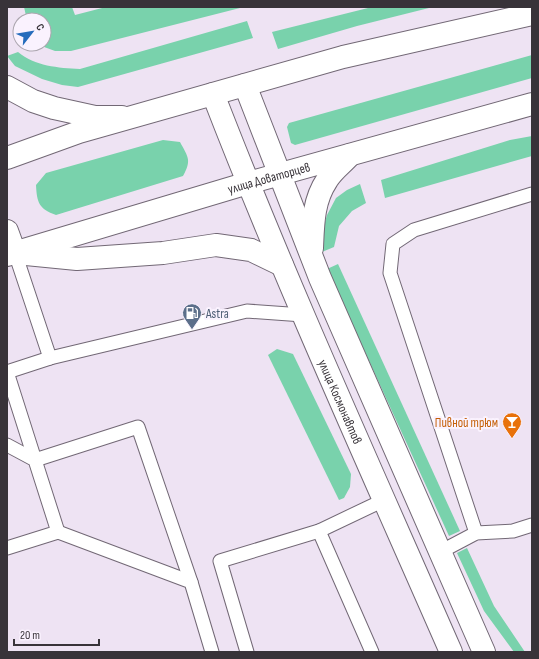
<svg xmlns="http://www.w3.org/2000/svg" width="539" height="659" viewBox="0 0 539 659" font-family="'Sofia Sans Condensed',sans-serif">
<style>
.green{fill:#79d2ac}
.lines{fill:none;stroke-linecap:round;stroke-linejoin:round}
.lane-casing{stroke:#726875;stroke-width:15}
.secondary-casing{stroke:#726875;stroke-width:24}
.primary-casing{stroke:#726875;stroke-width:24}
.lane{stroke:#fff;stroke-width:13}
.secondary{stroke:#fff;stroke-width:22}
.primary{stroke:#fff;stroke-width:22}
.labels{text-anchor:middle;stroke-width:4;stroke-linejoin:round;paint-order:stroke}
.street-label{font-size:13px;fill:#383339;stroke:#faf2fe}
.service-label{font-size:13px;fill:#4e5e75;stroke:#faf2fe;text-anchor:start}
.food-label{font-size:13px;fill:#c56008;stroke:#faf2fe;text-anchor:end}
</style>
<rect width="100%" height="100%" fill="#eee3f3"/>
<g class="green">
<polygon points="24,7 72,7 75,15 106,7 240,8 71,51 55,51 36,44 44,44 44,20 27,20"/>
<polygon points="372,7 433,7 357,26 278,49 272,32"/>
<path d="M 247,21 L 253,38 L 78,87 L 62,85 L 42,79 L 15,66 L 7,56 L 18,52 C 35,66 58,68 80,69 Z"/>
<polygon points="532,55 532,78 295,145 291,143 287,127 289,123"/>
<polygon points="532,136 532,156 385,198 381,180 510,140"/>
<path d="M 163,140 L 180,142 C 188,157 192,160 183,176 L 56,215 C 39,209 37,203 36,185 L 46,173 Z"/>
<polygon points="360,184 366,203 352,211 339,226 334,247 322,252 321,236 327,215 336,198 347,190"/>
<polygon points="338,264 460,531 449,536 327,269"/>
<polygon points="277,349 293,354 351,474 350,487 344,498 339,500 268,355"/>
<polygon points="467,548 494,606 525,652 514,652 484,611 457,553"/>
</g>
<g class="lines">
<g class="lane-casing">
<g id="lane">
<polyline points="15,253 50,358 247,311 303,315"/>
<polyline points="50,358 7,372 35,460 138,427 191,582"/>
<polyline points="7,445 35,460 58,532 7,548"/>
<polyline points="58,532 191,582 212,652"/>
<polyline points="476,533 390,273 393,244 414,230 532,194"/>
<polyline points="440,552 476,533 513,531 532,525"/>
<polyline points="247,652 220,561 319,531"/>
<polyline points="372,652 319,531 384,500"/>
</g>
</g>
<g class="secondary-casing">
<g id="secondary">
<polyline points="7,87 33,101 54,108 95,117 122,117"/>
<polyline points="7,231 15,253"/>
</g>
</g>
<g class="primary-casing">
<g id="primary">
<polyline points="245,85 320,278 484,652"/>
<path id="s1" d="M 213,94 C 286,283 370,467 451,652"/>
<polyline points="7,158 79,132 343,57 532,14"/>
<path d="M 312,248 C 313,224 313,201 327,180 C 332,171 343,163 350,155"/>
<polyline points="26,254 77,259 163,253 216,245 251,250 282,265"/>
<path id="s2" d="M 7,255 L 248,183 L 532,104"/>
</g>
</g>
<use href="#lane" class="lane"/>
<use href="#secondary" class="secondary"/>
<use href="#primary" class="primary"/>
</g>
<defs>
<g id="fuel-pin" transform="scale(1)"><path d="M0 17L-7.5 6A9.5 9.5 0 1 1 7.5 6Z" fill="#5c6f8a" stroke="#faf2fe"/><path d="M-5.5-6h7V0h2V4h1.3V-2.5L3-4.5l.8-.8L6-3V5H2.5V1h-1V6h-7ZM-4.2-4.7v3.2H.2V-4.7Z" fill="#fff"/></g>
<g id="bar-pin" transform="scale(1)"><path d="M0 17L-7.5 6A9.5 9.5 0 1 1 7.5 6Z" fill="#e8710a" stroke="#faf2fe"/><path d="M-6-5H6L.8 .8V4.5H3.5V6h-7V4.5H-.8V.8Z" fill="#fff"/></g>
</defs>
<g fill-rule="evenodd">
<use href="#fuel-pin" x="192" y="313"/>
<use href="#bar-pin" x="512" y="422"/>
</g>
<g class="labels">
<g class="street-label">
<text dy="5" stroke="none"><textPath href="#s2" startOffset="273">улица Доваторцев</textPath></text>
<text dy="5" stroke="none"><textPath href="#s1" startOffset="333">улица Космонавтов</textPath></text>
</g>
<g class="service-label">
<text x="206" y="318">Astra</text>
</g>
<g class="food-label">
<text x="498" y="427">Пивной трюм</text>
</g>
</g>
<rect width="539" height="659" fill="none" stroke="#383339" stroke-width="16"/>
<g transform="translate(32 32) rotate(59)"><circle r="19" fill="#faf2fe" stroke="#aca6af"/>
<path d="M0-3L7 15L0 10L-7 15Z" fill="#266cbc"/>
<text y="-6" font-size="11" font-weight="bold" text-anchor="middle" fill="#383339">С</text>
</g>
<path d="M14 639v6h85v-6" fill="none" stroke="#383339" stroke-width="2"/>
<text x="20" y="639" font-size="12" fill="#383339" stroke="#faf2fe" stroke-width="3" paint-order="stroke">20 m</text>
</svg>
